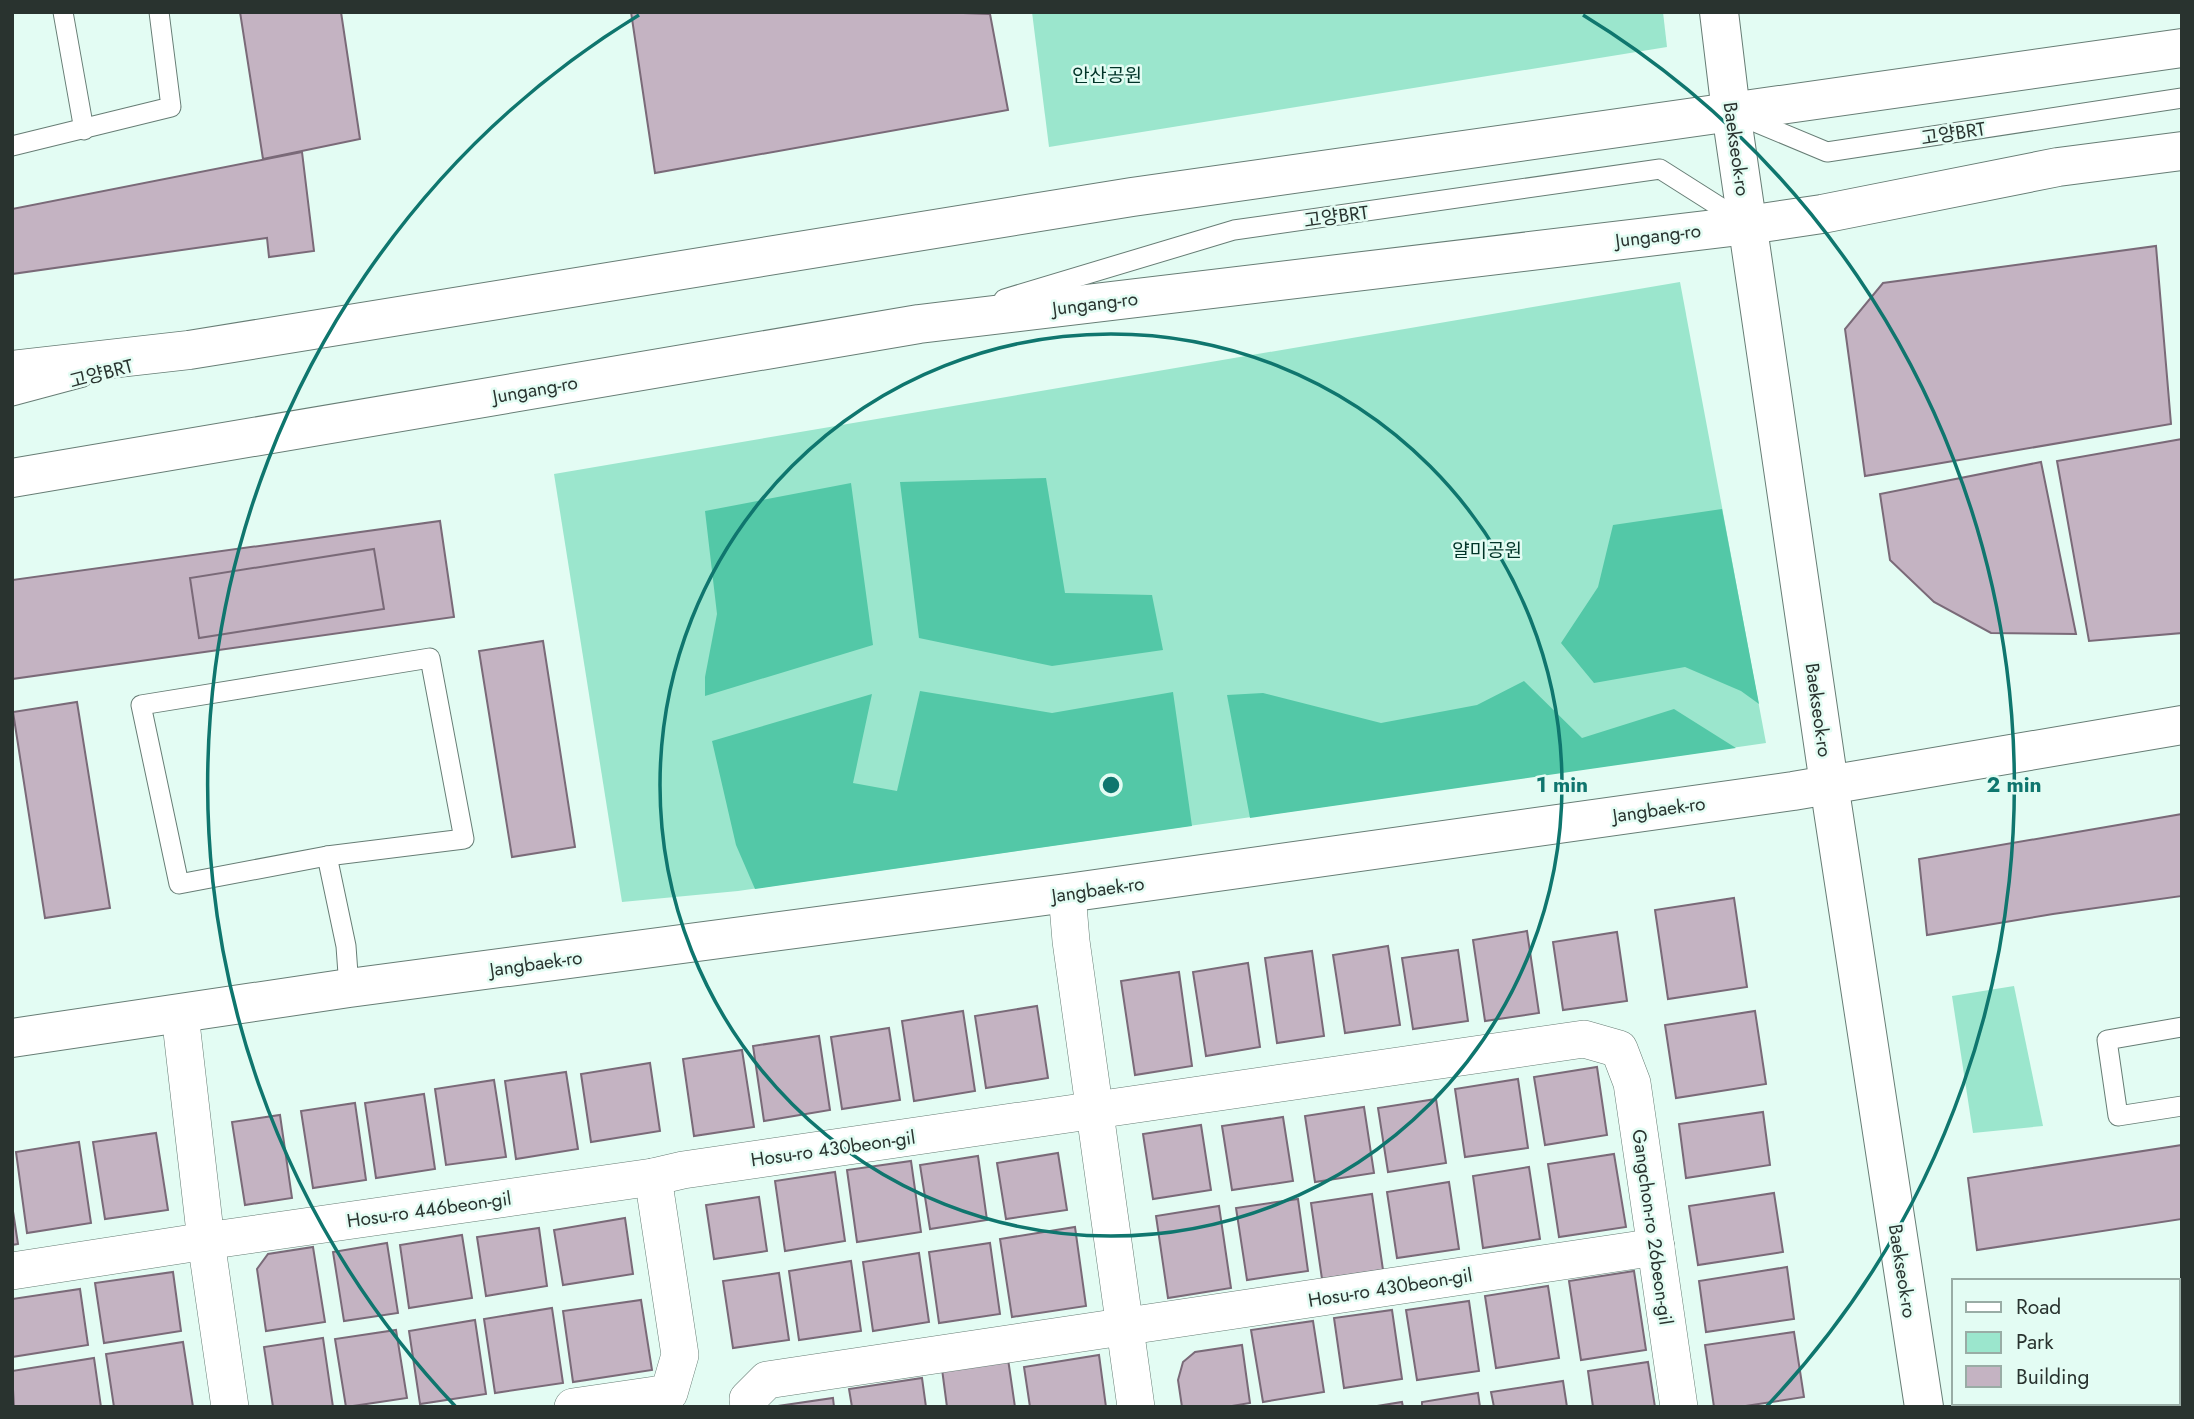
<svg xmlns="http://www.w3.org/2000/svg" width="2194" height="1419" viewBox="0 0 2194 1419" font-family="Jost,'Noto Sans KR',sans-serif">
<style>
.green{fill:#9be6cd}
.forest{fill:#53c8a7}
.building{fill:#c4b3c2;stroke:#7a6a78;stroke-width:2}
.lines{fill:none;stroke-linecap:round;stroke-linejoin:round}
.service-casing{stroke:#677d75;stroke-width:21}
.minor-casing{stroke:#677d75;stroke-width:38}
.tertiary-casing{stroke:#677d75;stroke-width:40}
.secondary-casing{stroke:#677d75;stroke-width:40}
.primary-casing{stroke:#677d75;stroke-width:40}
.service{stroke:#fff;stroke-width:19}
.minor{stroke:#fff;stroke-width:37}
.tertiary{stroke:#fff;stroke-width:38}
.secondary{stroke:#fff;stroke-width:38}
.primary{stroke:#fff;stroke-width:38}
.ring{fill:none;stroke:#0f766e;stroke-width:3.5}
.labels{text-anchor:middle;stroke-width:5;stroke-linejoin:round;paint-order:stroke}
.park-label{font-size:19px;fill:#003428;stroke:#e3fcf3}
.street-label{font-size:19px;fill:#29332f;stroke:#e3fcf3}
.centre{fill:#0f766e;stroke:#e3fcf3;stroke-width:3.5}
.ring-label{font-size:21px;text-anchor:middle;font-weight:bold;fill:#0f766e;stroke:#e3fcf3;stroke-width:5;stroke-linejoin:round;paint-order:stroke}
</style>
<rect width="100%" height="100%" fill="#e3fcf3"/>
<g class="green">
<polygon points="1032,12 1663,12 1667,47 1049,147"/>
<polygon points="1680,282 1766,743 738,891 622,902 554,474"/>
<polygon points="2014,986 2043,1126 1973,1133 1952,996"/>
</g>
<g class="forest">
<polygon points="1046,478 1065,593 1152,595 1163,650 1052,666 919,638 900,482"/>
<polygon points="851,483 873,645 705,696 705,677 717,614 705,511"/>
<polygon points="1722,509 1759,704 1741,691 1685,667 1594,683 1561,643 1598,587 1613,525"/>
<polygon points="1524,681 1582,738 1674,709 1736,748 1250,818 1227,695 1263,693 1381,723 1477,705"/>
<polygon points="920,691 1052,713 1173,692 1192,826 755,889 736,845 712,741 872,694 853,783 897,791"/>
</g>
<g class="building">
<polygon points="240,12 341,12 360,139 263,159"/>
<polygon points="631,12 936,12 990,14 1008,110 655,173"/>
<polygon points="302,152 314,251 269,257 267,238 12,274 12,209"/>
<polygon points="2156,246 2171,424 1865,476 1845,329 1883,283"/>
<polygon points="2182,439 2182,633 2089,641 2057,461"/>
<polygon points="2041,462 2076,634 1991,633 1934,602 1890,560 1880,494"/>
<polygon points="440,521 454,617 12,679 12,580"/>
<polygon points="374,549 384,609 199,638 190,578"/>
<polygon points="543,641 575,847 512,857 479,651"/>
<polygon points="77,702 110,908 45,918 13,712"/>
<polygon points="2182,814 2182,896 2053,914 1927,935 1919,859"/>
<polygon points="1734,898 1747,987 1668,999 1655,910"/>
<polygon points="1527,931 1539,1013 1485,1021 1473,940"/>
<polygon points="1617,932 1627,1001 1563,1010 1553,942"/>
<polygon points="1388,946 1400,1025 1345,1033 1333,955"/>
<polygon points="1458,950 1468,1021 1413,1029 1402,958"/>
<polygon points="1312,951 1324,1036 1277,1043 1265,958"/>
<polygon points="1248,963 1260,1047 1206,1056 1193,972"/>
<polygon points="1179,972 1192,1066 1135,1075 1121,981"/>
<polygon points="1037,1006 1048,1078 986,1088 975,1016"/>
<polygon points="963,1011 975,1091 914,1101 902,1021"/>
<polygon points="1755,1011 1766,1084 1676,1098 1665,1025"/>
<polygon points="889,1028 900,1100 842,1109 831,1037"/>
<polygon points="819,1036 830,1110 764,1121 753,1046"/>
<polygon points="742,1050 754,1127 694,1136 683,1059"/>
<polygon points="650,1063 660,1131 591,1142 581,1074"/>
<polygon points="1597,1067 1607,1135 1545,1145 1534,1077"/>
<polygon points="566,1072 578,1149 516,1159 505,1081"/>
<polygon points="1518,1079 1528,1148 1465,1157 1455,1089"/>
<polygon points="494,1080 506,1157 446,1165 435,1089"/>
<polygon points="424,1094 435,1169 376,1178 365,1103"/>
<polygon points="1436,1099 1446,1163 1388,1172 1378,1108"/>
<polygon points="355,1103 366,1180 313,1188 301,1111"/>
<polygon points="1364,1107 1374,1173 1315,1182 1305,1116"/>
<polygon points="1763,1112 1770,1165 1686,1178 1679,1124"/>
<polygon points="280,1115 292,1198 245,1205 232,1122"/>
<polygon points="1283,1117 1293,1181 1232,1190 1222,1126"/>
<polygon points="1201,1125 1211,1190 1153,1199 1143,1134"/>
<polygon points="156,1133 168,1210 105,1219 93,1142"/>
<polygon points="79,1142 91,1223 27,1233 16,1152"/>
<polygon points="2182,1145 2182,1219 1977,1250 1968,1178"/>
<polygon points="1058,1153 1067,1210 1006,1219 997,1163"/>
<polygon points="1614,1154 1626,1227 1559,1237 1548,1164"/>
<polygon points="978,1156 987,1220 930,1229 920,1165"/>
<polygon points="911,1161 921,1232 857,1242 847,1170"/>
<polygon points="1529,1167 1540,1239 1483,1248 1473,1176"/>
<polygon points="835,1172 845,1241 785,1251 775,1181"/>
<polygon points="1449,1182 1459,1249 1397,1258 1387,1192"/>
<polygon points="1774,1193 1783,1252 1698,1265 1689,1206"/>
<polygon points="1372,1194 1383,1270 1322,1279 1311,1203"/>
<polygon points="759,1197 767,1251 714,1259 706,1205"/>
<polygon points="1298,1199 1308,1271 1247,1280 1236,1208"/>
<polygon points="12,1205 18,1244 12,1245"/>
<polygon points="1219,1206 1231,1288 1168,1298 1156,1216"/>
<polygon points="625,1218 633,1274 563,1285 554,1230"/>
<polygon points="1075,1227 1086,1306 1012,1317 1000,1239"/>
<polygon points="539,1228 547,1286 486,1296 477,1237"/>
<polygon points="462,1235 472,1298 409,1308 400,1245"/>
<polygon points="387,1243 398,1313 344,1321 333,1252"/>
<polygon points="990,1243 1000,1314 939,1323 929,1252"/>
<polygon points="313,1247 325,1322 266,1331 257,1269 268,1254"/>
<polygon points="919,1253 929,1322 873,1331 863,1262"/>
<polygon points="851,1261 861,1331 799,1340 789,1271"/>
<polygon points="1787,1267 1794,1319 1706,1332 1699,1281"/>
<polygon points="1634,1271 1646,1350 1581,1360 1569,1281"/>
<polygon points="173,1272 181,1331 104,1343 95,1283"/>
<polygon points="779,1273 789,1340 733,1348 723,1281"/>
<polygon points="1548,1286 1559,1358 1496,1368 1485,1296"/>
<polygon points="80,1289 88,1345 12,1357 12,1299"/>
<polygon points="641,1300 652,1370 573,1382 563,1311"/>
<polygon points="1469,1301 1479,1371 1417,1380 1406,1310"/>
<polygon points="552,1308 563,1383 495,1393 484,1319"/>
<polygon points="1392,1310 1402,1379 1344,1388 1334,1318"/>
<polygon points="475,1320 486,1394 420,1404 409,1331"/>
<polygon points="1313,1321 1324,1392 1263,1402 1251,1330"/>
<polygon points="396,1330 407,1398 346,1407 335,1339"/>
<polygon points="1794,1332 1804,1397 1739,1407 1714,1407 1705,1345"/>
<polygon points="323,1338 333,1407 273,1407 264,1347"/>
<polygon points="183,1342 193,1407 114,1407 106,1354"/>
<polygon points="1242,1345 1250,1403 1226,1407 1182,1407 1178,1380 1183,1362 1195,1352"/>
<polygon points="1099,1355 1106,1407 1030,1407 1024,1367"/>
<polygon points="94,1358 101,1407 14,1407 12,1371"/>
<polygon points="1008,1359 1015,1407 947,1407 942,1369"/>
<polygon points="1648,1362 1655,1407 1593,1407 1588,1371"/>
<polygon points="922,1378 926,1407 852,1407 849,1389"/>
<polygon points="1563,1381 1567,1407 1494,1407 1491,1392"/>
<polygon points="1478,1393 1480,1407 1422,1407 1422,1402"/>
<polygon points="833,1398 834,1407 771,1407"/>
<polygon points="1402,1402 1403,1407 1371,1407"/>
</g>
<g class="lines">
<g class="service-casing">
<g id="service">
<polyline points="63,12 84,130"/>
<polyline points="1743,117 1827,152 2182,98"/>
<polyline points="12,146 171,107 159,12"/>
<polyline points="1004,299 1234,230 1660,169 1742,221"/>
<polyline points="12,396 83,377"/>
<polygon points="430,658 464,839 327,856 179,884 141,705"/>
<polyline points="327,856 346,946 349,988"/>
<polyline points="2182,1027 2107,1040 2118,1116 2182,1106"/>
<polyline points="2178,1337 2182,1337"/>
<polyline points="2107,1403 2107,1407"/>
</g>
</g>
<g class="minor-casing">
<g id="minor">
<polyline points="1067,893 1071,941 1136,1407"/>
<polyline points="180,1014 206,1241 230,1407"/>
<polyline points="12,1271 206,1241 653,1177 683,1170 1584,1039 1619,1049 1632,1083 1679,1407"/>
<polyline points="573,1407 669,1393 680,1355 653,1177"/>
<polyline points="749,1407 748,1399 767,1380 1656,1247"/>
</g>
</g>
<g class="tertiary-casing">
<polyline id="tertiary" points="12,1038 349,988 1067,893 1793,791 2182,725"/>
</g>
<g class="secondary-casing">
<polyline id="secondary" points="1719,12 1731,112 1829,784 1924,1407"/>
</g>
<g class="primary-casing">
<g id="primary">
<polyline points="12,370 189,350 1132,197 2182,48"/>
<polyline points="12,478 919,324 1748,225 1822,214 2058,167 2182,151"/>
</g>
</g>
<use href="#service" class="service"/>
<use href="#minor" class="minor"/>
<use href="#tertiary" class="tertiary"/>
<use href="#secondary" class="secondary"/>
<use href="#primary" class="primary"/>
</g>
<g class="ring">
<circle cx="1111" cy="785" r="451"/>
<path d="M456 1407A903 903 0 0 1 639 15M1583 15A903 903 0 0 1 1766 1407"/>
</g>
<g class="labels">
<g class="park-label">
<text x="1107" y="82">안산공원</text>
<text x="1487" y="557">얄미공원</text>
</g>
<g class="street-label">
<text transform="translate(1953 133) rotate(-9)" y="7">고양BRT</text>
<text transform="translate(1737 149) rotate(82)" y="7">Baekseok-ro</text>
<text transform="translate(1336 216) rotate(-8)" y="7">고양BRT</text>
<text transform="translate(1658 235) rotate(-7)" y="7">Jungang-ro</text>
<text transform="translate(1095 303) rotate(-7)" y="7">Jungang-ro</text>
<text transform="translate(101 373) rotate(-15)" y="7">고양BRT</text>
<text transform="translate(535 389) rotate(-10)" y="7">Jungang-ro</text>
<text transform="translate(1819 710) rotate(82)" y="7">Baekseok-ro</text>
<text transform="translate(1659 809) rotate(-8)" y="7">Jangbaek-ro</text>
<text transform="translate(1098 889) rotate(-8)" y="7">Jangbaek-ro</text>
<text transform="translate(536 963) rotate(-8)" y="7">Jangbaek-ro</text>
<text transform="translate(833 1148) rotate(-8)" y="7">Hosu-ro 430beon-gil</text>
<text transform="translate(429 1209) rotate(-8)" y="7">Hosu-ro 446beon-gil</text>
<text transform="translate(1653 1227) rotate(82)" y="7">Gangchon-ro 26beon-gil</text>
<text transform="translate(1903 1271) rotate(81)" y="7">Baekseok-ro</text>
<text transform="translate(1390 1287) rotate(-9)" y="7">Hosu-ro 430beon-gil</text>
</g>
</g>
<circle cx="1111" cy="785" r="10" class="centre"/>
<g class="ring-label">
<text x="1562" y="792">1 min</text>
<text x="2014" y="792">2 min</text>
</g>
<rect width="2194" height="1419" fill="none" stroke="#29332f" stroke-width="28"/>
<rect x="1952" y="1279" width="228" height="126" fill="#e3fcf3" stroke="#99aca5" stroke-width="2"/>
<rect x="1966" y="1302" width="35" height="10" fill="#ffffff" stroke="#99aca5" stroke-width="2"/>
<text x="2016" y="1314" font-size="21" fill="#29332f">Road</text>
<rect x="1966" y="1332" width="35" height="21" fill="#9be6cd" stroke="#99aca5" stroke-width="2"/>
<text x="2016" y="1349" font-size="21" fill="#29332f">Park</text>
<rect x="1966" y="1366" width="35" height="21" fill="#c4b3c2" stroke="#99aca5" stroke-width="2"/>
<text x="2016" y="1384" font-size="21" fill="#29332f">Building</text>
</svg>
